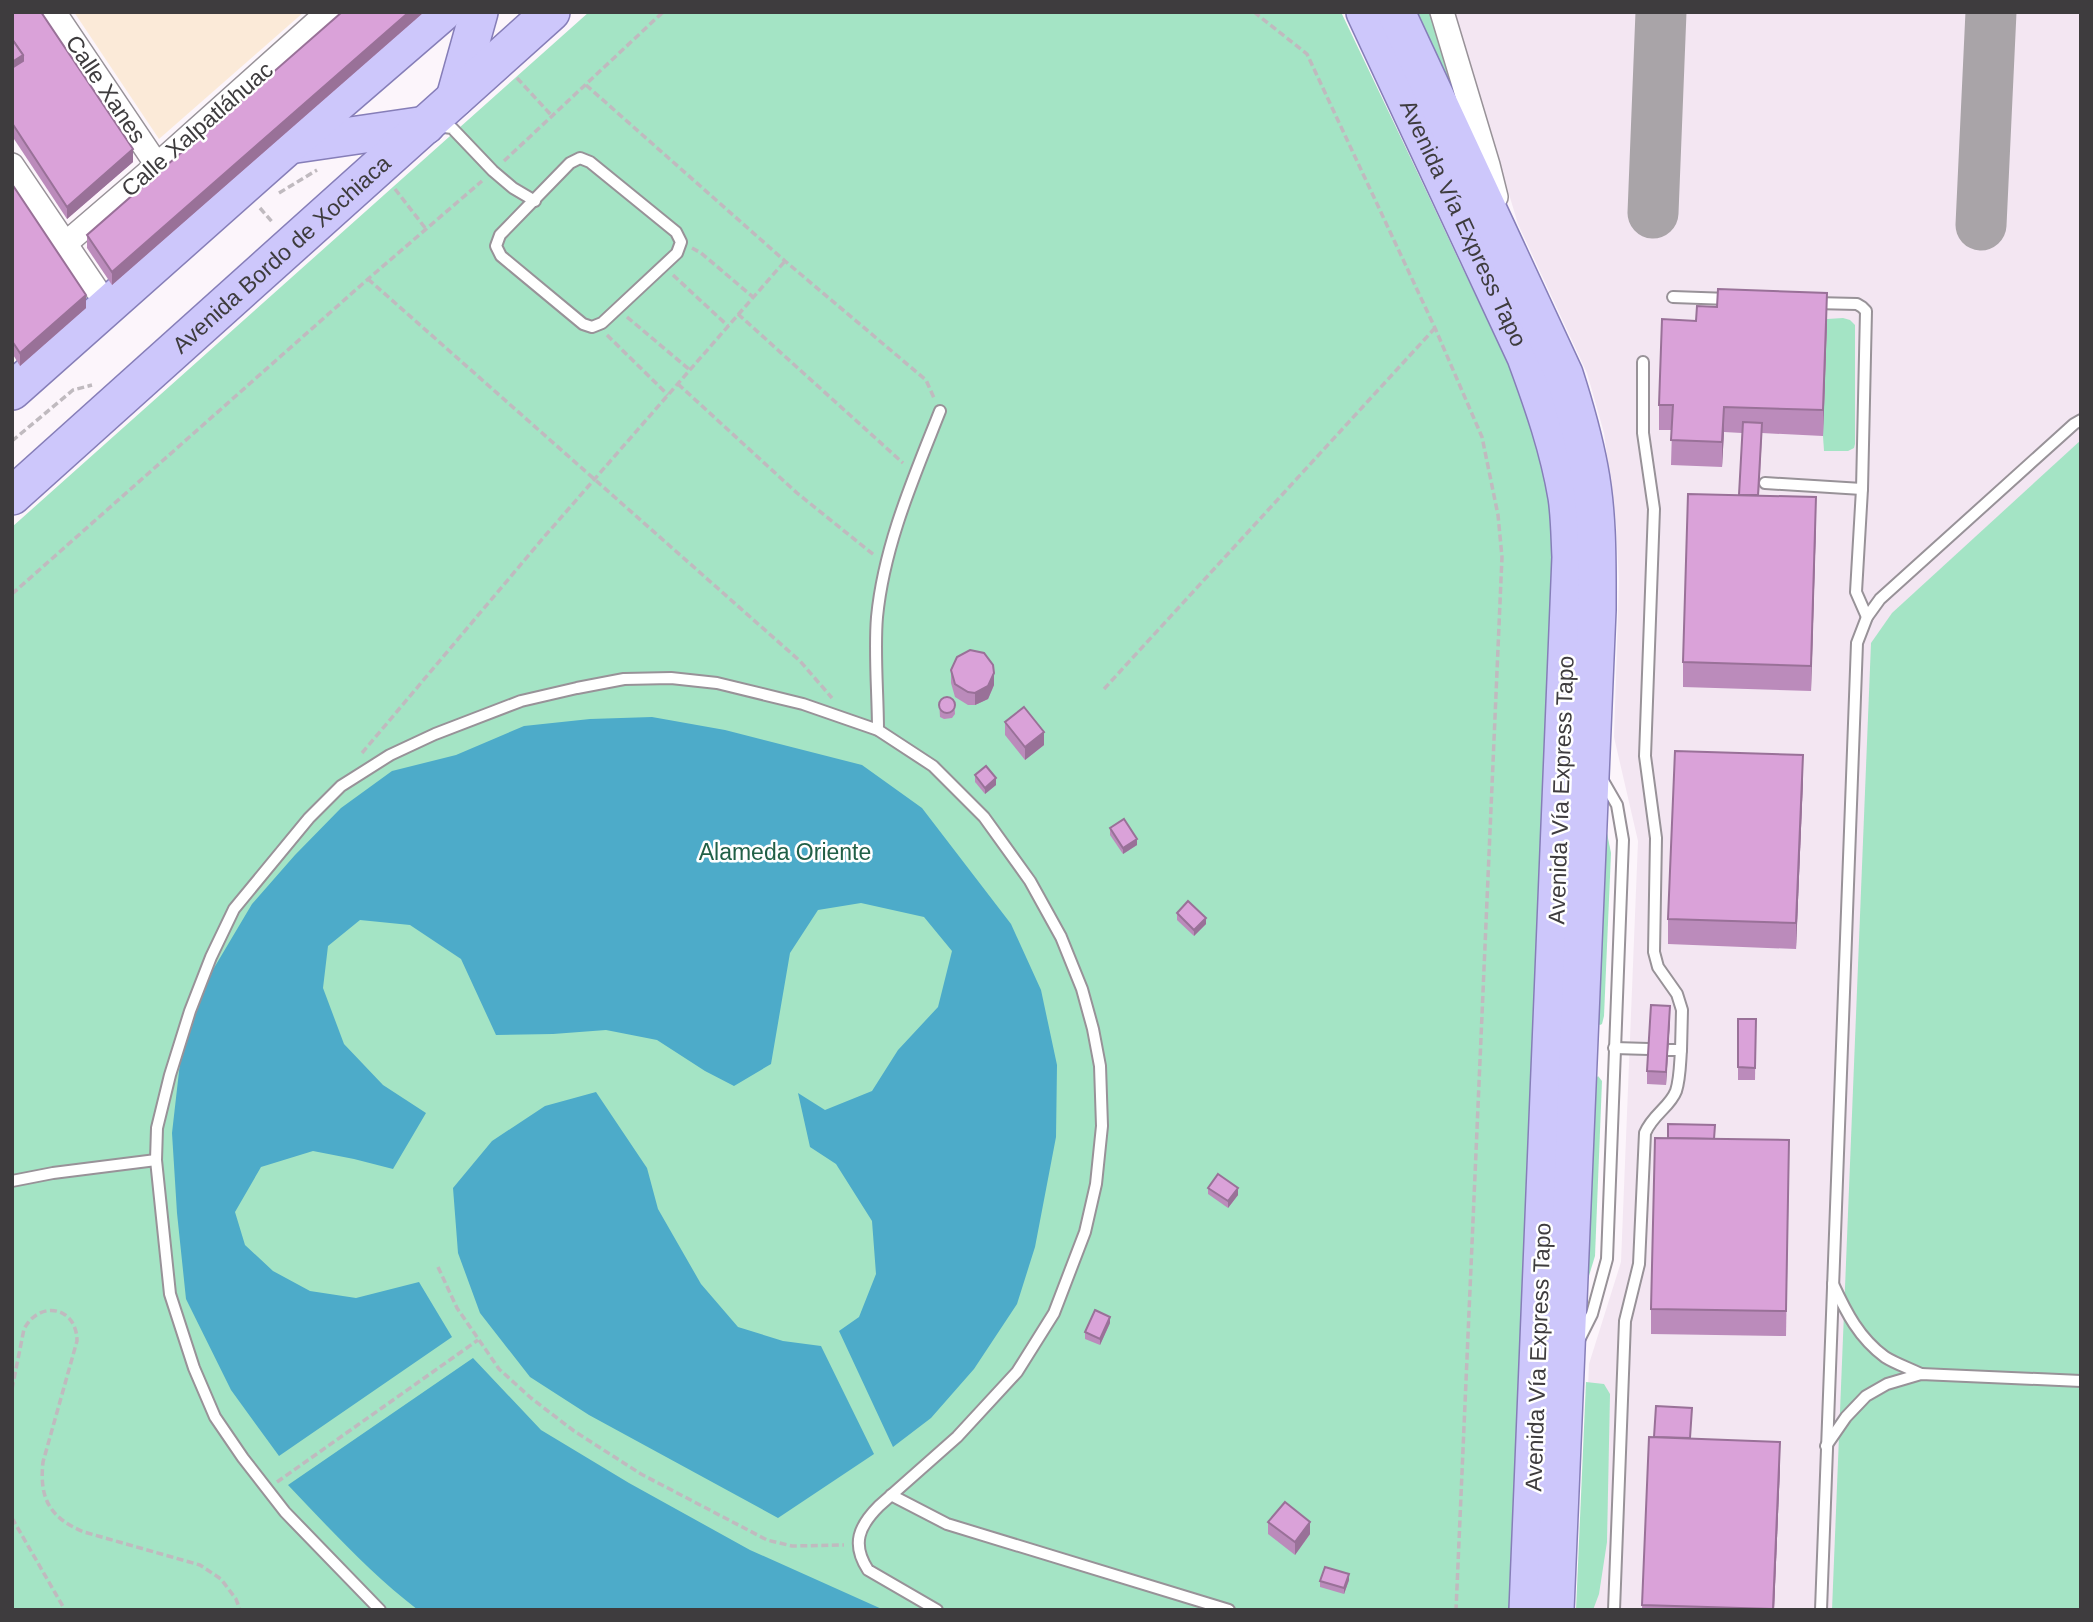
<svg xmlns="http://www.w3.org/2000/svg" width="2093" height="1622" viewBox="0 0 2093 1622" font-family="Arial,sans-serif">
<style>
.commercial{fill:#fbead8}
.built{fill:#f3e6f2}
.green{fill:#a4e4c5}
.water{fill:#4dabc9}
.lines{fill:none;stroke-linecap:round;stroke-linejoin:round}
.taxiway{stroke:#a9a4a8;stroke-width:51}
.lane-casing{stroke:#989298;stroke-width:14}
.street-casing{stroke:#989298;stroke-width:26}
.primary-casing{stroke:#867eb8;stroke-width:40}
.path{stroke:#c0babf;stroke-width:3.5;stroke-dasharray:7 3.5;stroke-linecap:butt}
.lane{stroke:#fff;stroke-width:10}
.street{stroke:#fff;stroke-width:23}
.primary{stroke:#cdc7fb;stroke-width:37}
.wall{fill:#bb8bbb}
.shaded-wall{fill:#997198}
.building{fill:#daa2d9;stroke:#997198;stroke-width:2}
.labels{text-anchor:middle;stroke-width:5;stroke-linejoin:round;paint-order:stroke}
.street-label{font-size:23px;fill:#3e3c3e;stroke:#fff}
.park-label{font-size:23px;fill:#216047;stroke:#fff}
</style>
<rect width="100%" height="100%" fill="#fcf5fb"/>
<polygon class="commercial" points="74,12 304,12 159,139"/>
<polygon class="built" points="1454,12 2081,12 2081,1610 1579,1610 1589,1364 1621,1262 1638,841 1614,737 1619,581 1616,522 1604,433 1587,373 1518,224"/>
<g class="green">
<path d="M 589,12 L 1341,12 C 1381,96 1421,179 1460,263 C 1492,329 1528,397 1544,470 C 1554,517 1552,566 1551,613 L 1511,1610 L 12,1610 L 12,527 Z"/>
<polygon points="1403,12 1432,12 1458,105"/>
<polygon points="1843,318 1850,320 1855,325 1855,444 1854,448 1848,451 1824,451 1823,436 1827,319"/>
<polygon points="2081,440 2081,1610 1832,1610 1871,643 1892,613"/>
<polygon points="1604,818 1611,853 1604,1016 1602,1024 1600,1025 1597,1023"/>
<polygon points="1598,1076 1602,1081 1595,1256 1584,1292 1595,1081"/>
<polygon points="1586,1382 1604,1384 1610,1394 1607,1542 1599,1594 1593,1610 1576,1610"/>
</g>
<g class="water">
<polygon points="652,717 725,730 862,765 922,808 1011,924 1041,990 1057,1065 1056,1137 1035,1247 1017,1304 974,1369 931,1418 893,1447 839,1331 859,1317 876,1274 872,1221 836,1164 810,1147 798,1093 825,1110 872,1091 898,1050 938,1007 952,951 924,917 861,903 818,910 790,953 771,1064 734,1086 705,1071 657,1040 606,1030 553,1034 496,1035 461,959 410,925 360,920 328,946 323,988 344,1044 383,1085 426,1113 393,1169 354,1159 313,1151 261,1167 235,1212 245,1245 273,1271 310,1291 356,1298 419,1282 452,1337 279,1456 231,1390 186,1299 177,1213 172,1133 181,1054 211,973 252,904 295,855 341,808 392,771 456,755 524,726 590,719"/>
<polygon points="596,1092 647,1168 658,1209 701,1284 738,1327 783,1341 821,1346 874,1454 778,1518 589,1415 530,1377 480,1313 458,1253 453,1188 492,1141 545,1106"/>
<path d="M 473,1358 L 541,1430 L 629,1483 L 750,1550 L 884,1610 L 418,1610 C 370,1573 329,1528 288,1485 Z"/>
</g>
<g class="lines">
<g class="taxiway">
<polyline points="1653,213 1661,12"/>
<polyline points="1981,225 1991,12"/>
</g>
<g class="lane-casing">
<g id="lane">
<polyline points="436,126 452,128 493,171 513,188 535,201"/>
<polygon points="580,158 590,162 676,232 681,242 677,253 602,323 592,327 583,324 501,256 496,246 500,235 570,163"/>
<polyline points="1673,297 1729,299"/>
<polyline points="1815,303 1857,304 1862,307 1866,311 1862,489 1856,592 1867,617"/>
<polyline points="1643,362 1643,433 1654,509 1645,756 1656,838 1654,952 1658,967 1677,994 1682,1010 1681,1050"/>
<polyline points="1765,483 1862,489"/>
<path d="M 878,730 C 878,694 874,652 877,617 C 884,545 914,477 940,411"/>
<polyline points="1614,1048 1649,1049"/>
<polyline points="12,1181 53,1173 156,1160"/>
<path d="M 1833,1284 C 1846,1312 1859,1338 1885,1357 C 1896,1364 1909,1368 1921,1374"/>
<polyline points="1579,1340 1592,1314 1607,1259 1623,840 1617,805 1602,779"/>
<polyline points="1826,1446 1846,1417 1866,1396 1887,1384 1921,1374 2081,1381"/>
<polyline points="891,1495 947,1524 1229,1610"/>
<path d="M 380,1610 L 285,1512 L 243,1458 L 215,1417 L 194,1368 L 170,1294 L 156,1160 L 157,1128 L 170,1075 L 190,1011 L 211,957 L 234,909 L 309,818 L 341,786 L 390,755 L 435,734 L 521,701 L 577,688 L 624,679 L 671,678 L 717,683 L 803,704 L 878,730 L 933,766 L 984,817 L 1030,881 L 1061,937 L 1082,989 L 1093,1029 L 1100,1066 L 1102,1126 L 1096,1184 L 1085,1232 L 1054,1313 L 1017,1372 L 957,1437 L 879,1506 C 859,1526 851,1544 868,1570 L 937,1610"/>
<path d="M 1614,1610 L 1625,1321 L 1639,1264 L 1645,1133 C 1653,1114 1670,1107 1676,1091 C 1680,1079 1680,1063 1681,1050 L 1668,1050"/>
<polyline points="1821,1610 1857,643 1867,617 1880,599 2074,424 2081,420"/>
</g>
</g>
<g class="street-casing">
<g id="street">
<polyline points="54,12 157,165"/>
<polyline points="1442,12 1488,165 1496,197"/>
<polyline points="12,165 96,289"/>
<polyline points="65,244 157,165 328,12"/>
</g>
</g>
<g class="primary-casing">
<g id="primary">
<path id="s1" d="M 1365,12 L 1526,357 C 1543,403 1559,449 1567,497 C 1570,517 1570,538 1571,557 L 1528,1610"/>
<path d="M 1396,12 L 1564,374 C 1574,405 1583,436 1589,468 C 1598,515 1597,563 1597,610 L 1555,1610"/>
<polyline points="455,98 479,12"/>
<polyline points="289,145 426,125"/>
<polyline points="12,391 289,145 443,12"/>
<path id="s2" d="M 12,496 L 551,12"/>
</g>
</g>
<g class="path">
<polyline points="1254,12 1307,54 1435,328 1482,437 1498,515 1502,557 1456,1610"/>
<polyline points="517,78 552,116"/>
<polyline points="586,85 785,261 926,380 934,398"/>
<polyline points="504,161 663,12"/>
<polyline points="395,189 426,229"/>
<polyline points="279,193 317,170"/>
<polyline points="260,208 273,223"/>
<polyline points="692,248 701,253 753,297"/>
<polyline points="673,275 728,326"/>
<polyline points="368,279 800,661 832,698"/>
<polyline points="738,314 903,463"/>
<polyline points="627,317 690,370"/>
<polyline points="607,335 668,395"/>
<polyline points="678,384 797,493 874,555"/>
<polyline points="12,441 73,390 92,385"/>
<polyline points="12,594 368,279 482,181"/>
<polyline points="1104,689 1435,328"/>
<polyline points="362,753 544,537 785,261"/>
<polyline points="438,1267 457,1308 499,1369 531,1398 574,1431 641,1474 767,1540 792,1546 844,1545"/>
<path d="M 12,1389 L 24,1329 C 40,1299 77,1307 77,1341 L 43,1462 C 39,1499 50,1518 84,1532 L 200,1565 L 221,1579 L 236,1599 L 240,1610"/>
<polyline points="277,1482 478,1340"/>
<polyline points="12,1518 65,1610"/>
</g>
<use href="#lane" class="lane"/>
<use href="#street" class="street"/>
<use href="#primary" class="primary"/>
</g>
<g class="wall">
<polygon points="12,12 133,162 67,219 12,136"/>
<polygon points="342,12 424,12 112,285 87,248 87,235"/>
<polygon points="12,184 86,308 20,366 12,353"/>
<polygon points="1827,319 1823,436 1762,433 1759,495 1816,522 1811,691 1683,687 1683,662 1739,495 1742,433 1724,432 1722,467 1671,465 1672,430 1659,430 1659,405 1696,321"/>
<polygon points="951,670 994,685 988,699 975,705 968,705 955,697 951,683"/>
<polygon points="954,699 955,714 952,718 944,719 940,717 939,702"/>
<polygon points="1005,722 1044,745 1025,760 1005,735"/>
<polygon points="975,775 996,785 985,794 975,782"/>
<polygon points="1803,780 1796,949 1668,944 1668,919"/>
<polygon points="1110,828 1137,845 1123,854 1110,835"/>
<polygon points="1177,913 1206,924 1194,936 1177,920"/>
<polygon points="1670,1019 1666,1085 1647,1084 1647,1071"/>
<polygon points="1738,1019 1756,1019 1755,1080 1738,1080"/>
<polygon points="1668,1138 1714,1139 1789,1165 1786,1336 1651,1334 1651,1309"/>
<polygon points="1208,1188 1238,1195 1228,1208 1208,1194"/>
<polygon points="1110,1323 1100,1345 1085,1339 1085,1332"/>
<polygon points="1649,1437 1691,1438 1780,1467 1774,1610 1642,1610"/>
<polygon points="1268,1522 1310,1534 1295,1555 1268,1534"/>
<polygon points="1349,1580 1344,1594 1320,1587 1320,1581"/>
</g>
<g class="shaded-wall">
<polygon points="409,12 424,12 112,285 112,272"/>
<polygon points="23,55 23,74 12,81 12,62"/>
<polygon points="133,149 133,162 67,219 67,207"/>
<polygon points="1827,293 1827,319 1823,436 1823,410"/>
<polygon points="86,295 86,308 20,366 20,353"/>
<polygon points="1724,407 1724,432 1722,467 1722,442"/>
<polygon points="1816,497 1816,522 1811,691 1811,666"/>
<polygon points="994,673 994,685 988,699 975,705 975,693"/>
<polygon points="1044,732 1044,745 1025,760 1025,747"/>
<polygon points="1803,755 1803,780 1796,949 1796,923"/>
<polygon points="996,778 996,785 985,794 985,788"/>
<polygon points="1137,839 1137,845 1123,854 1123,848"/>
<polygon points="1206,918 1206,924 1194,936 1194,930"/>
<polygon points="1670,1006 1670,1019 1666,1085 1666,1072"/>
<polygon points="1238,1188 1238,1195 1228,1208 1228,1201"/>
<polygon points="1110,1317 1110,1323 1100,1345 1100,1339"/>
<polygon points="1780,1442 1780,1467 1774,1610 1773,1610"/>
<polygon points="1310,1522 1310,1534 1295,1555 1295,1542"/>
<polygon points="1349,1574 1349,1580 1344,1594 1344,1588"/>
</g>
<g class="building">
<polygon points="12,12 41,12 133,149 67,207 12,123 12,68 23,61 23,55 12,39"/>
<polygon points="342,12 409,12 112,272 87,235"/>
<polygon points="12,39 23,55 12,62"/>
<polygon points="12,184 86,295 20,353 12,341"/>
<polygon points="1718,289 1827,293 1823,410 1724,407 1722,442 1671,440 1673,405 1659,405 1662,319 1696,321 1697,306 1717,307"/>
<polygon points="1743,422 1762,423 1758,495 1739,495"/>
<polygon points="1688,494 1816,497 1811,666 1683,662"/>
<polygon points="970,650 984,653 993,665 994,673 988,686 975,693 968,692 955,684 951,670 957,657"/>
<circle cx="947" cy="705" r="8"/>
<polygon points="1024,707 1044,732 1025,747 1005,722"/>
<polygon points="1675,751 1803,755 1796,923 1668,919"/>
<polygon points="986,766 996,778 985,788 975,775"/>
<polygon points="1124,819 1137,839 1123,848 1110,828"/>
<polygon points="1188,901 1206,918 1194,930 1177,913"/>
<polygon points="1651,1005 1670,1006 1666,1072 1647,1071"/>
<polygon points="1738,1019 1756,1019 1755,1068 1738,1067"/>
<polygon points="1668,1124 1715,1125 1714,1139 1668,1138"/>
<polygon points="1655,1138 1789,1140 1786,1311 1651,1309"/>
<polygon points="1218,1174 1238,1188 1228,1201 1208,1188"/>
<polygon points="1095,1310 1110,1317 1100,1339 1085,1332"/>
<polygon points="1656,1406 1692,1408 1690,1438 1654,1437"/>
<polygon points="1649,1437 1780,1442 1773,1609 1642,1605"/>
<polygon points="1285,1502 1310,1522 1295,1542 1268,1522"/>
<polygon points="1325,1567 1349,1574 1344,1588 1320,1581"/>
</g>
<g class="labels">
<g class="street-label">
<text transform="translate(106 89) rotate(56)" y="8">Calle Xanes</text>
<text transform="translate(197 129) rotate(-41)" y="8">Calle Xalpatláhuac</text>
<text dy="8" stroke="none"><textPath href="#s1" startOffset="233">Avenida Vía Express Tapo</textPath></text>
<text dy="8" stroke="none"><textPath href="#s2" startOffset="362">Avenida Bordo de Xochiaca</textPath></text>
<text transform="translate(1561 790) rotate(-88)" y="8">Avenida Vía Express Tapo</text>
<text transform="translate(1538 1357) rotate(-88)" y="8">Avenida Vía Express Tapo</text>
</g>
<g class="park-label">
<text x="785" y="860">Alameda Oriente</text>
</g>
</g>
<rect width="2093" height="1622" fill="none" stroke="#3e3c3e" stroke-width="28"/>
</svg>
